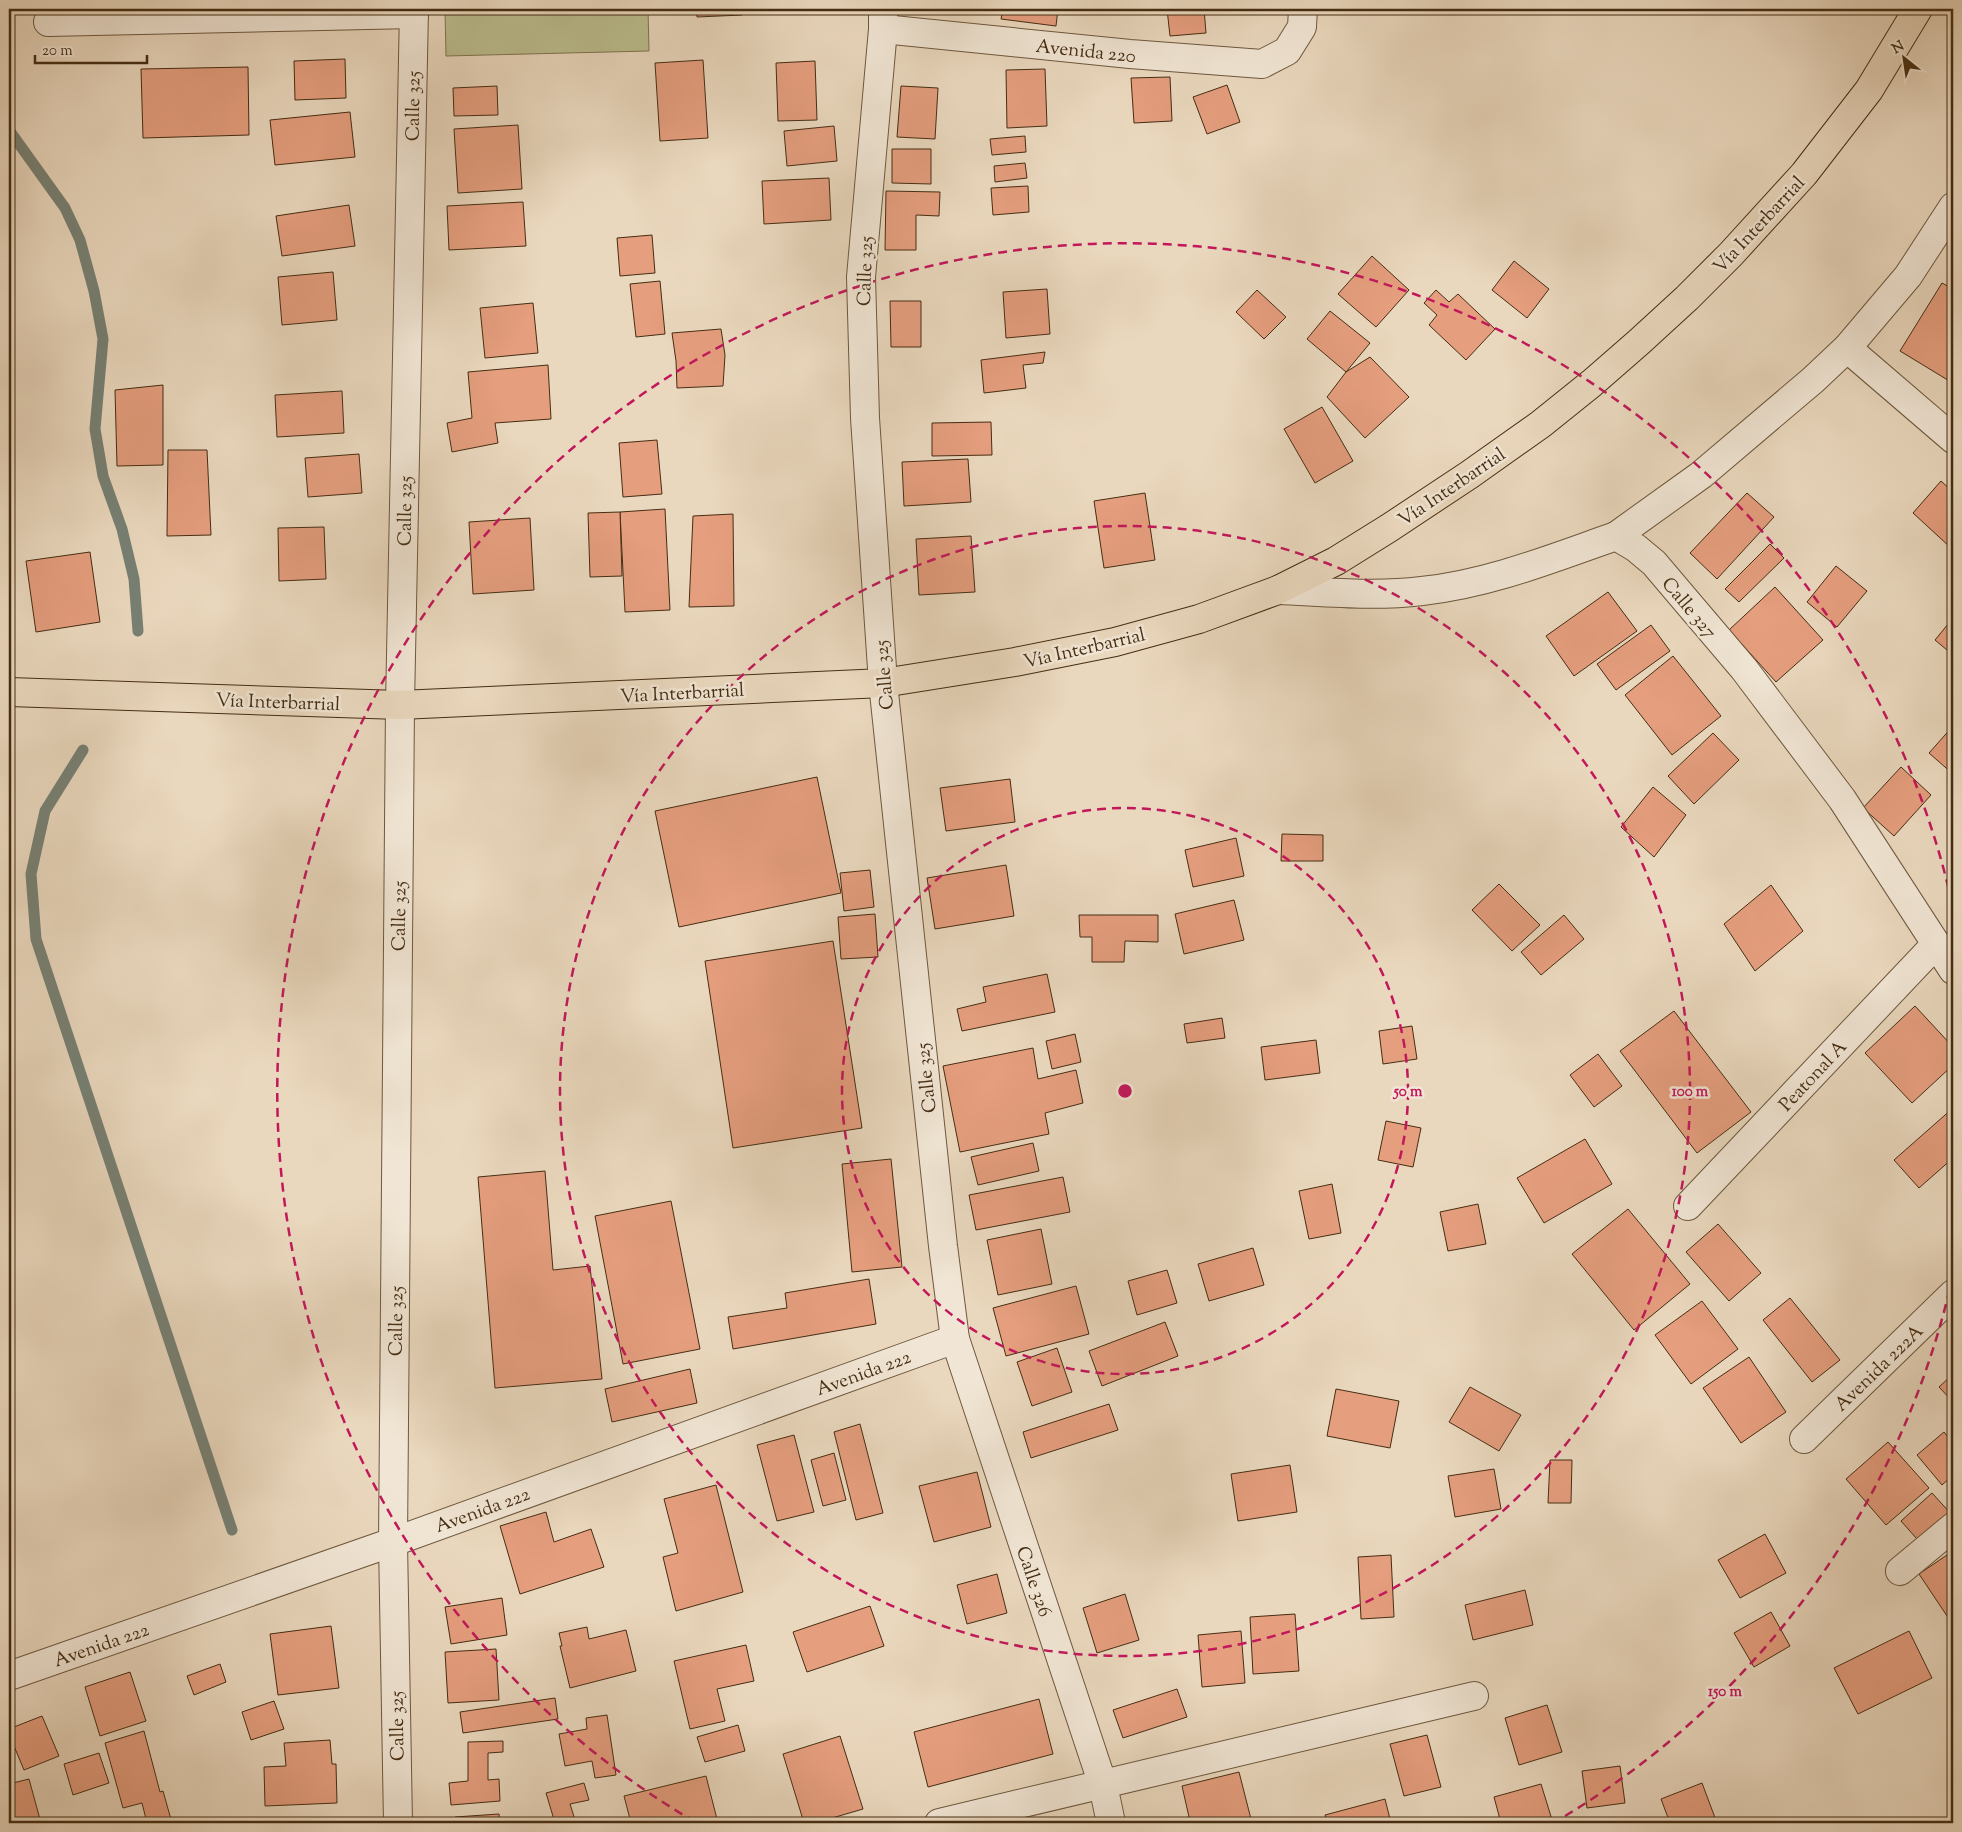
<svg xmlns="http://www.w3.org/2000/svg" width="1962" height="1832" viewBox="0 0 1962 1832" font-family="'Sorts Mill Goudy',serif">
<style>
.green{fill:#bbbd8e;stroke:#807550}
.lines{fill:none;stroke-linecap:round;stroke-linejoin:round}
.stream{stroke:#778175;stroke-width:11}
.building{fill:#e59e7e;stroke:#452d13}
.minor-casing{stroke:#6e583e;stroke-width:30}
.primary-casing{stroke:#452d13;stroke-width:30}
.minor{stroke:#f1e6d5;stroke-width:28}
.primary{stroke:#ead8be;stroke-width:28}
.ring{fill:none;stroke:#c2185b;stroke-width:2.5;stroke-dasharray:9 6}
.labels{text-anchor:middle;stroke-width:5;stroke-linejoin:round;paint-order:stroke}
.street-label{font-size:19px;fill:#452d13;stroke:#f1e6d5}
.centre{fill:#c2185b;stroke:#f1e6d5;stroke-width:2.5}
.ring-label{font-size:15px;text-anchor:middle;font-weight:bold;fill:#c2185b;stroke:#f1e6d5;stroke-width:5;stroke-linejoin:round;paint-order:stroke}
</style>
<rect width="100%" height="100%" fill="#ead8be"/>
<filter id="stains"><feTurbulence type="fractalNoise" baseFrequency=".004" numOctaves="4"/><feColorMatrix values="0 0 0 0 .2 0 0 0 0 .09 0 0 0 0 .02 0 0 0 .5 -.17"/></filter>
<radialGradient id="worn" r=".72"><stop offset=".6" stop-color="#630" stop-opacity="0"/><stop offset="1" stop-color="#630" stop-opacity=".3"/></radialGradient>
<polygon class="green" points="445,9 648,9 649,51 446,56"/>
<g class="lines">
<g class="stream">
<polyline points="9,130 65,208 80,240 94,291 103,339 95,429 103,476 122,529 134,579 138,631"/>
<polyline points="83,750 45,811 31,874 36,939 232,1530"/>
</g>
</g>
<g class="building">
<polygon points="696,9 742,9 742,15 697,17"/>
<polygon points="1003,9 1058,9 1056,26 1001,19"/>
<polygon points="1167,9 1204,9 1206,33 1170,36"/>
<polygon points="345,59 346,98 295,100 294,61"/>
<polygon points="703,60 708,138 660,141 655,63"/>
<polygon points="815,61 817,120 778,121 776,63"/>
<polygon points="248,67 249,135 143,138 141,69"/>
<polygon points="1045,69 1047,126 1007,128 1006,70"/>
<polygon points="1170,77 1172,121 1134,123 1131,78"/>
<polygon points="1227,85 1240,122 1207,134 1193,97"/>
<polygon points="497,86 498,115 454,116 453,88"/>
<polygon points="901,86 938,88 935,139 897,137"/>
<polygon points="350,112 355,157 275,165 270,120"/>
<polygon points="518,125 522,189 458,193 454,129"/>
<polygon points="834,126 837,161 787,166 784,131"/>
<polygon points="1025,136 1026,152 992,155 990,139"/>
<polygon points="892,149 931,149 931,184 892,183"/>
<polygon points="1025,163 1027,178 995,182 994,166"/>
<polygon points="829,178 831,220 764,224 762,181"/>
<polygon points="1028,186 1029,212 993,215 991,188"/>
<polygon points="886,191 940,192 939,216 916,215 916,250 885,250"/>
<polygon points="523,202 526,246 449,250 447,206"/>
<polygon points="349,205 355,246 282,256 276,216"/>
<polygon points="652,235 655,273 620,276 617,238"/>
<polygon points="1372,256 1409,290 1376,327 1338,294"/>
<polygon points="1514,261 1549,289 1527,318 1492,290"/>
<polygon points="333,272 337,320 282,325 278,277"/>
<polygon points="660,281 665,334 636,337 630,284"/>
<polygon points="1942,283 1953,289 1953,379 1951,382 1900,351"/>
<polygon points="1047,289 1050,334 1006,338 1003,292"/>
<polygon points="1257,290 1286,317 1264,339 1236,312"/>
<polygon points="1436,290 1449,302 1458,294 1495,329 1466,360 1429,325 1437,315 1424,303"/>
<polygon points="890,301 921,301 921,347 891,347"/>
<polygon points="533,303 538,353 485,358 480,308"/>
<polygon points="1330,311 1370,343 1346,372 1307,339"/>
<polygon points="721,329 725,355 723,386 677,388 676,361 672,333"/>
<polygon points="1045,352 1043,363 1023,365 1026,388 984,393 981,360"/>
<polygon points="1370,357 1409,397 1365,438 1327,397 1346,372"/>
<polygon points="548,365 551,419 495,423 498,443 452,452 447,423 472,418 468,372"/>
<polygon points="163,385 163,465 117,466 115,390"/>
<polygon points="342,391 344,433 277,437 275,395"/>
<polygon points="1322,407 1353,461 1315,483 1284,429"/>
<polygon points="991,422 992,455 932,456 932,423"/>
<polygon points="657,440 662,494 623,497 619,443"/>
<polygon points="168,450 207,450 211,535 167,536"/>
<polygon points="359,454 362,493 308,497 305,458"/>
<polygon points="968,459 971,502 904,506 902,462"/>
<polygon points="1941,481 1953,492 1953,545 1951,548 1913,513"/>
<polygon points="1145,493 1155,560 1104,568 1094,501"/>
<polygon points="1747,493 1774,517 1717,579 1690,553"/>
<polygon points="665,509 670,610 625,612 620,512"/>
<polygon points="620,512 622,576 590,577 588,513"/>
<polygon points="733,514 734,606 689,607 693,516"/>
<polygon points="530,518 534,590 473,594 469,522"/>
<polygon points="324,527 326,579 279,581 278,528"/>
<polygon points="971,536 975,592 919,595 916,539"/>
<polygon points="1770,544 1784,558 1739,602 1725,589"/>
<polygon points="90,552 100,622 36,632 26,561"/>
<polygon points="1836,566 1867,591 1837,627 1807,602"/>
<polygon points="1953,567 1953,580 1947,575"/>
<polygon points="1775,587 1823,640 1776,682 1729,630"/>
<polygon points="1608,592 1637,631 1574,676 1546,636"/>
<polygon points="1953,618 1953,655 1935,640"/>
<polygon points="1651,625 1670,651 1616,690 1597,664"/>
<polygon points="1673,656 1721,716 1672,755 1625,695"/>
<polygon points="1953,726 1953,774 1929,753"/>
<polygon points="1713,733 1739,760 1694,804 1668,776"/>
<polygon points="1901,767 1931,795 1894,836 1863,808"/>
<polygon points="817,777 841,893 679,927 655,811"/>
<polygon points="1010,779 1015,822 946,831 940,788"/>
<polygon points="1653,787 1686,815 1654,857 1621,827"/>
<polygon points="1282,834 1323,835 1323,861 1281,861"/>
<polygon points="1236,838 1244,876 1193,887 1185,850"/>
<polygon points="1006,865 1014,916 935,929 927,878"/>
<polygon points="870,870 874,907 844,911 840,873"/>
<polygon points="1499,884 1540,925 1512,951 1472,910"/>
<polygon points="1771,885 1803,931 1755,971 1724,924"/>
<polygon points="1234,900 1244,940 1184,954 1175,914"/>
<polygon points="875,914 878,957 841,959 838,917"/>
<polygon points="1079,915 1158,915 1158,942 1125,941 1124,962 1092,962 1092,937 1080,937"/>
<polygon points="1564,915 1584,939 1541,975 1521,952"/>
<polygon points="833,941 862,1128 733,1148 705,961"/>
<polygon points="1047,974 1055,1012 962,1031 957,1009 986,1002 983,987"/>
<polygon points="1915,1006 1953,1047 1953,1065 1912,1103 1865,1053"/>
<polygon points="1674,1011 1751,1112 1697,1153 1620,1051"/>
<polygon points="1222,1018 1225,1038 1187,1043 1184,1024"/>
<polygon points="1412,1026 1417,1059 1383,1064 1379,1031"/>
<polygon points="1075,1034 1081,1062 1052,1069 1046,1041"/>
<polygon points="1316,1040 1320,1073 1265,1080 1261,1047"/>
<polygon points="1033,1048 1038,1079 1076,1070 1083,1103 1045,1113 1049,1134 960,1152 943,1066"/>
<polygon points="1598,1054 1622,1086 1594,1107 1570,1075"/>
<polygon points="1953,1108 1953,1158 1919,1188 1894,1160"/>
<polygon points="1386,1121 1421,1128 1413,1167 1378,1160"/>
<polygon points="1585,1139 1612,1184 1544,1223 1517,1178"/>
<polygon points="1033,1143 1039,1171 978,1185 971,1157"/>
<polygon points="891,1159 902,1267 852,1272 842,1164"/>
<polygon points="545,1171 553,1270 590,1266 602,1379 495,1388 478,1177"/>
<polygon points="1063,1177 1070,1212 976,1230 969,1195"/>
<polygon points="1332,1184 1341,1233 1309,1239 1299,1191"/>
<polygon points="671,1201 700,1349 623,1364 595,1216"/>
<polygon points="1478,1204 1486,1244 1448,1251 1440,1212"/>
<polygon points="1628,1209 1690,1284 1634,1330 1572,1254"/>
<polygon points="1718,1224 1761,1273 1729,1301 1686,1252"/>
<polygon points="1041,1229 1052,1284 998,1295 987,1240"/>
<polygon points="1253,1248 1264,1285 1209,1301 1198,1264"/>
<polygon points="1167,1270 1177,1303 1137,1315 1128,1281"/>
<polygon points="869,1279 876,1324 733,1349 728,1317 787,1308 785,1293"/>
<polygon points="1076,1286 1089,1334 1006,1356 993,1308"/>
<polygon points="1790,1298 1840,1360 1812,1382 1763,1320"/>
<polygon points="1702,1301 1738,1349 1691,1384 1655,1335"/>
<polygon points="1165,1322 1178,1356 1102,1386 1089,1351"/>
<polygon points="1057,1348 1072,1392 1032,1406 1017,1362"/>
<polygon points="1749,1357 1786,1412 1741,1443 1703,1388"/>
<polygon points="690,1369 697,1403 612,1422 605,1389"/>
<polygon points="1953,1374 1953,1402 1939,1387"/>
<polygon points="1470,1387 1521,1415 1499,1451 1449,1422"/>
<polygon points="1336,1389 1399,1401 1390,1448 1327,1436"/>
<polygon points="1109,1404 1118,1430 1031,1458 1023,1432"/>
<polygon points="860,1424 883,1513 856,1520 834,1432"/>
<polygon points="1944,1432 1953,1443 1953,1475 1942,1485 1917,1455"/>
<polygon points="794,1435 814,1512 777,1521 757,1445"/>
<polygon points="1888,1442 1929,1488 1886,1525 1846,1479"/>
<polygon points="834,1453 846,1500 823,1506 811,1460"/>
<polygon points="1550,1460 1572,1460 1571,1503 1548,1503"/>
<polygon points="1290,1465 1297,1512 1238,1521 1231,1474"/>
<polygon points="1494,1469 1501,1509 1455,1517 1448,1476"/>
<polygon points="977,1472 991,1527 934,1542 919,1486"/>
<polygon points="716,1485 743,1592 676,1611 663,1557 678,1553 664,1499"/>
<polygon points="1932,1493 1953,1516 1925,1548 1901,1521"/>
<polygon points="546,1512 554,1542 591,1529 604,1567 520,1594 500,1526"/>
<polygon points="1765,1534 1786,1573 1740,1598 1718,1560"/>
<polygon points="1391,1555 1394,1617 1361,1619 1358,1557"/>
<polygon points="1947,1555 1953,1565 1953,1621 1951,1622 1919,1574"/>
<polygon points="997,1574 1007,1613 967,1624 957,1585"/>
<polygon points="1525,1590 1533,1625 1473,1640 1465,1605"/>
<polygon points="1125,1594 1139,1640 1097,1653 1083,1608"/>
<polygon points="502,1598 507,1635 451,1644 445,1607"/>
<polygon points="870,1606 884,1646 807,1672 793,1632"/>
<polygon points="1771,1612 1790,1646 1754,1667 1734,1633"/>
<polygon points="1295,1614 1299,1671 1253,1674 1250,1617"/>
<polygon points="331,1626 339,1688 278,1695 270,1634"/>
<polygon points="587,1627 589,1639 626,1630 636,1671 570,1688 560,1646 562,1646 559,1633"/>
<polygon points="1241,1631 1245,1683 1202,1687 1198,1635"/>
<polygon points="1909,1631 1932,1678 1858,1714 1834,1668"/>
<polygon points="746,1645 754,1681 717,1689 725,1721 690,1729 674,1661"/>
<polygon points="496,1649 499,1700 448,1703 445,1652"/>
<polygon points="220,1664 226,1682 194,1695 187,1676"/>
<polygon points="130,1672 146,1721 100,1736 85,1687"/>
<polygon points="1177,1689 1187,1717 1123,1738 1113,1710"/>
<polygon points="555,1698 558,1719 463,1733 460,1712"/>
<polygon points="1039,1699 1053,1754 928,1787 914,1732"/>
<polygon points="274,1701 284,1729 251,1740 242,1712"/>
<polygon points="1547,1705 1562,1752 1519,1765 1505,1718"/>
<polygon points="607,1715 616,1775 595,1778 592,1761 565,1766 559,1734 587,1729 586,1718"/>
<polygon points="42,1716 59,1756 24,1770 9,1734 9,1729"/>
<polygon points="738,1725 745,1751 705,1762 697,1737"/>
<polygon points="144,1731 160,1792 163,1791 172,1823 147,1823 142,1803 123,1808 105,1743"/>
<polygon points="1427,1735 1441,1787 1404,1796 1390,1744"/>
<polygon points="840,1736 863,1809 815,1823 804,1823 783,1754"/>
<polygon points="330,1740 332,1764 336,1764 337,1803 265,1806 264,1767 286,1766 284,1743"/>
<polygon points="503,1741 503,1752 488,1753 488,1780 499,1779 500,1801 451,1805 449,1783 468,1781 468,1742"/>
<polygon points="99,1753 109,1783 73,1795 64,1764"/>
<polygon points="1620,1766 1625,1803 1587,1808 1582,1771"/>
<polygon points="1239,1772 1252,1823 1166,1823 1189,1817 1182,1786"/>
<polygon points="706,1776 718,1823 631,1823 624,1796"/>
<polygon points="29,1779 41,1823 9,1823 9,1784"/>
<polygon points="584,1783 589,1800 570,1804 576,1823 555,1823 546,1793"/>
<polygon points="1702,1783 1717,1823 1670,1823 1661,1799"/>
<polygon points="1541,1784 1553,1823 1501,1823 1494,1797"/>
<polygon points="1385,1799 1391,1823 1327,1823 1325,1815"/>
<polygon points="499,1814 500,1823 455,1823 455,1817"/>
</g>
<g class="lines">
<g class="minor-casing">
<g id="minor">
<polyline points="883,9 883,29 861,277 865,418 883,683 943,1246 955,1339 1103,1785 1111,1823"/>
<polyline points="48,22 414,14"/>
<polyline points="883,29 1130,54 1262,64 1287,51 1302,27 1303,9"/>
<polyline points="1847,348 1953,439"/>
<polyline points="1616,536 1701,475 1813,380 1847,348 1908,276 1953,207"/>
<path d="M 1278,590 C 1326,592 1374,597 1422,591 C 1489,584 1553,558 1616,536 L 1636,548 L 1654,563 L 1744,669 L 1842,799 L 1953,970"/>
<polyline points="1688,1206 1936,944"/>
<polyline points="1804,1439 1953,1294"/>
<polyline points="1900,1571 1953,1527"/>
<polyline points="9,1676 393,1542 955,1339"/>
<polyline points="398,1823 393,1542 400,705 414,9"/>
<polyline points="939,1823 1474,1696"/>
</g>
</g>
<g class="primary-casing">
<polyline id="primary" points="9,692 400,705 883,683 1015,662 1115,642 1199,619 1278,590 1336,561 1389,528 1469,475 1541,424 1592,383 1639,342 1687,298 1731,254 1804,174 1869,90 1918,9"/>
</g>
<use href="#minor" class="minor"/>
<use href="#primary" class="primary"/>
</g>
<g class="ring">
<circle cx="1125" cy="1091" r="283"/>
<circle cx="1125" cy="1091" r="565"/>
<path d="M1953 1275A848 848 0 0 1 1555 1822M695 1822A848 848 0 1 1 1953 907"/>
</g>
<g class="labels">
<g class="street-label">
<text transform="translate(1086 50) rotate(6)" y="7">Avenida 220</text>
<text transform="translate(412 106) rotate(-89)" y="7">Calle 325</text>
<text transform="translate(1758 224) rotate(-47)" y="7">Vía Interbarrial</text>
<text transform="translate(864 271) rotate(-88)" y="7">Calle 325</text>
<text transform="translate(1451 486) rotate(-34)" y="7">Vía Interbarrial</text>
<text transform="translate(404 511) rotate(-89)" y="7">Calle 325</text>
<text transform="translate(1690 607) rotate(50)" y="7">Calle 327</text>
<text transform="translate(1084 647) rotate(-13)" y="7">Vía Interbarrial</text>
<text transform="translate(883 675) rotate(-95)" y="7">Calle 325</text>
<text transform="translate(682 692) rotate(-3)" y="7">Vía Interbarrial</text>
<text transform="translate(278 701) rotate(2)" y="7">Vía Interbarrial</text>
<text transform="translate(398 916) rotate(-89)" y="7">Calle 325</text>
<text transform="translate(1812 1075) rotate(-47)" y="7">Peatonal A</text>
<text transform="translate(925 1078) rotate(-96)" y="7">Calle 325</text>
<text transform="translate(395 1321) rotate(-89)" y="7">Calle 325</text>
<text transform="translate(1878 1367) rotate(-44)" y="7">Avenida 222A</text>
<text transform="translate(863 1372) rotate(-20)" y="7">Avenida 222</text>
<text transform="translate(482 1509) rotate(-20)" y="7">Avenida 222</text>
<text transform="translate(1035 1581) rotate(71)" y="7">Calle 326</text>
<text transform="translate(101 1644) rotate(-19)" y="7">Avenida 222</text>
<text transform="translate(396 1726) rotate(-91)" y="7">Calle 325</text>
</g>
</g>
<circle cx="1125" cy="1091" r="8" class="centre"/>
<g class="ring-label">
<text x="1408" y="1096">50 m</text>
<text x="1690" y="1096">100 m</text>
<text x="1725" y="1696">150 m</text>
</g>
<rect width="1962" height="1832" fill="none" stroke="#ead8be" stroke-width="30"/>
<rect x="10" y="10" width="1942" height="1812" fill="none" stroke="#452d13" stroke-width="2.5"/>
<rect x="15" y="15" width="1932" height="1802" fill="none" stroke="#452d13"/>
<g transform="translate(1904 58) rotate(330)" stroke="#f1e6d5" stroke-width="4" paint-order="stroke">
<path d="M0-4L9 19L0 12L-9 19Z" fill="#452d13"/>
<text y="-8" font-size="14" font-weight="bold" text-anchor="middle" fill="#452d13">N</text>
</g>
<path d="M35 55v8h112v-8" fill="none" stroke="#452d13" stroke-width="2.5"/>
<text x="42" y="55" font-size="15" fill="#452d13" stroke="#f1e6d5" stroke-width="4" paint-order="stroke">20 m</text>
<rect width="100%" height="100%" filter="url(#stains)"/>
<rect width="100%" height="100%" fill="url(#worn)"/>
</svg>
